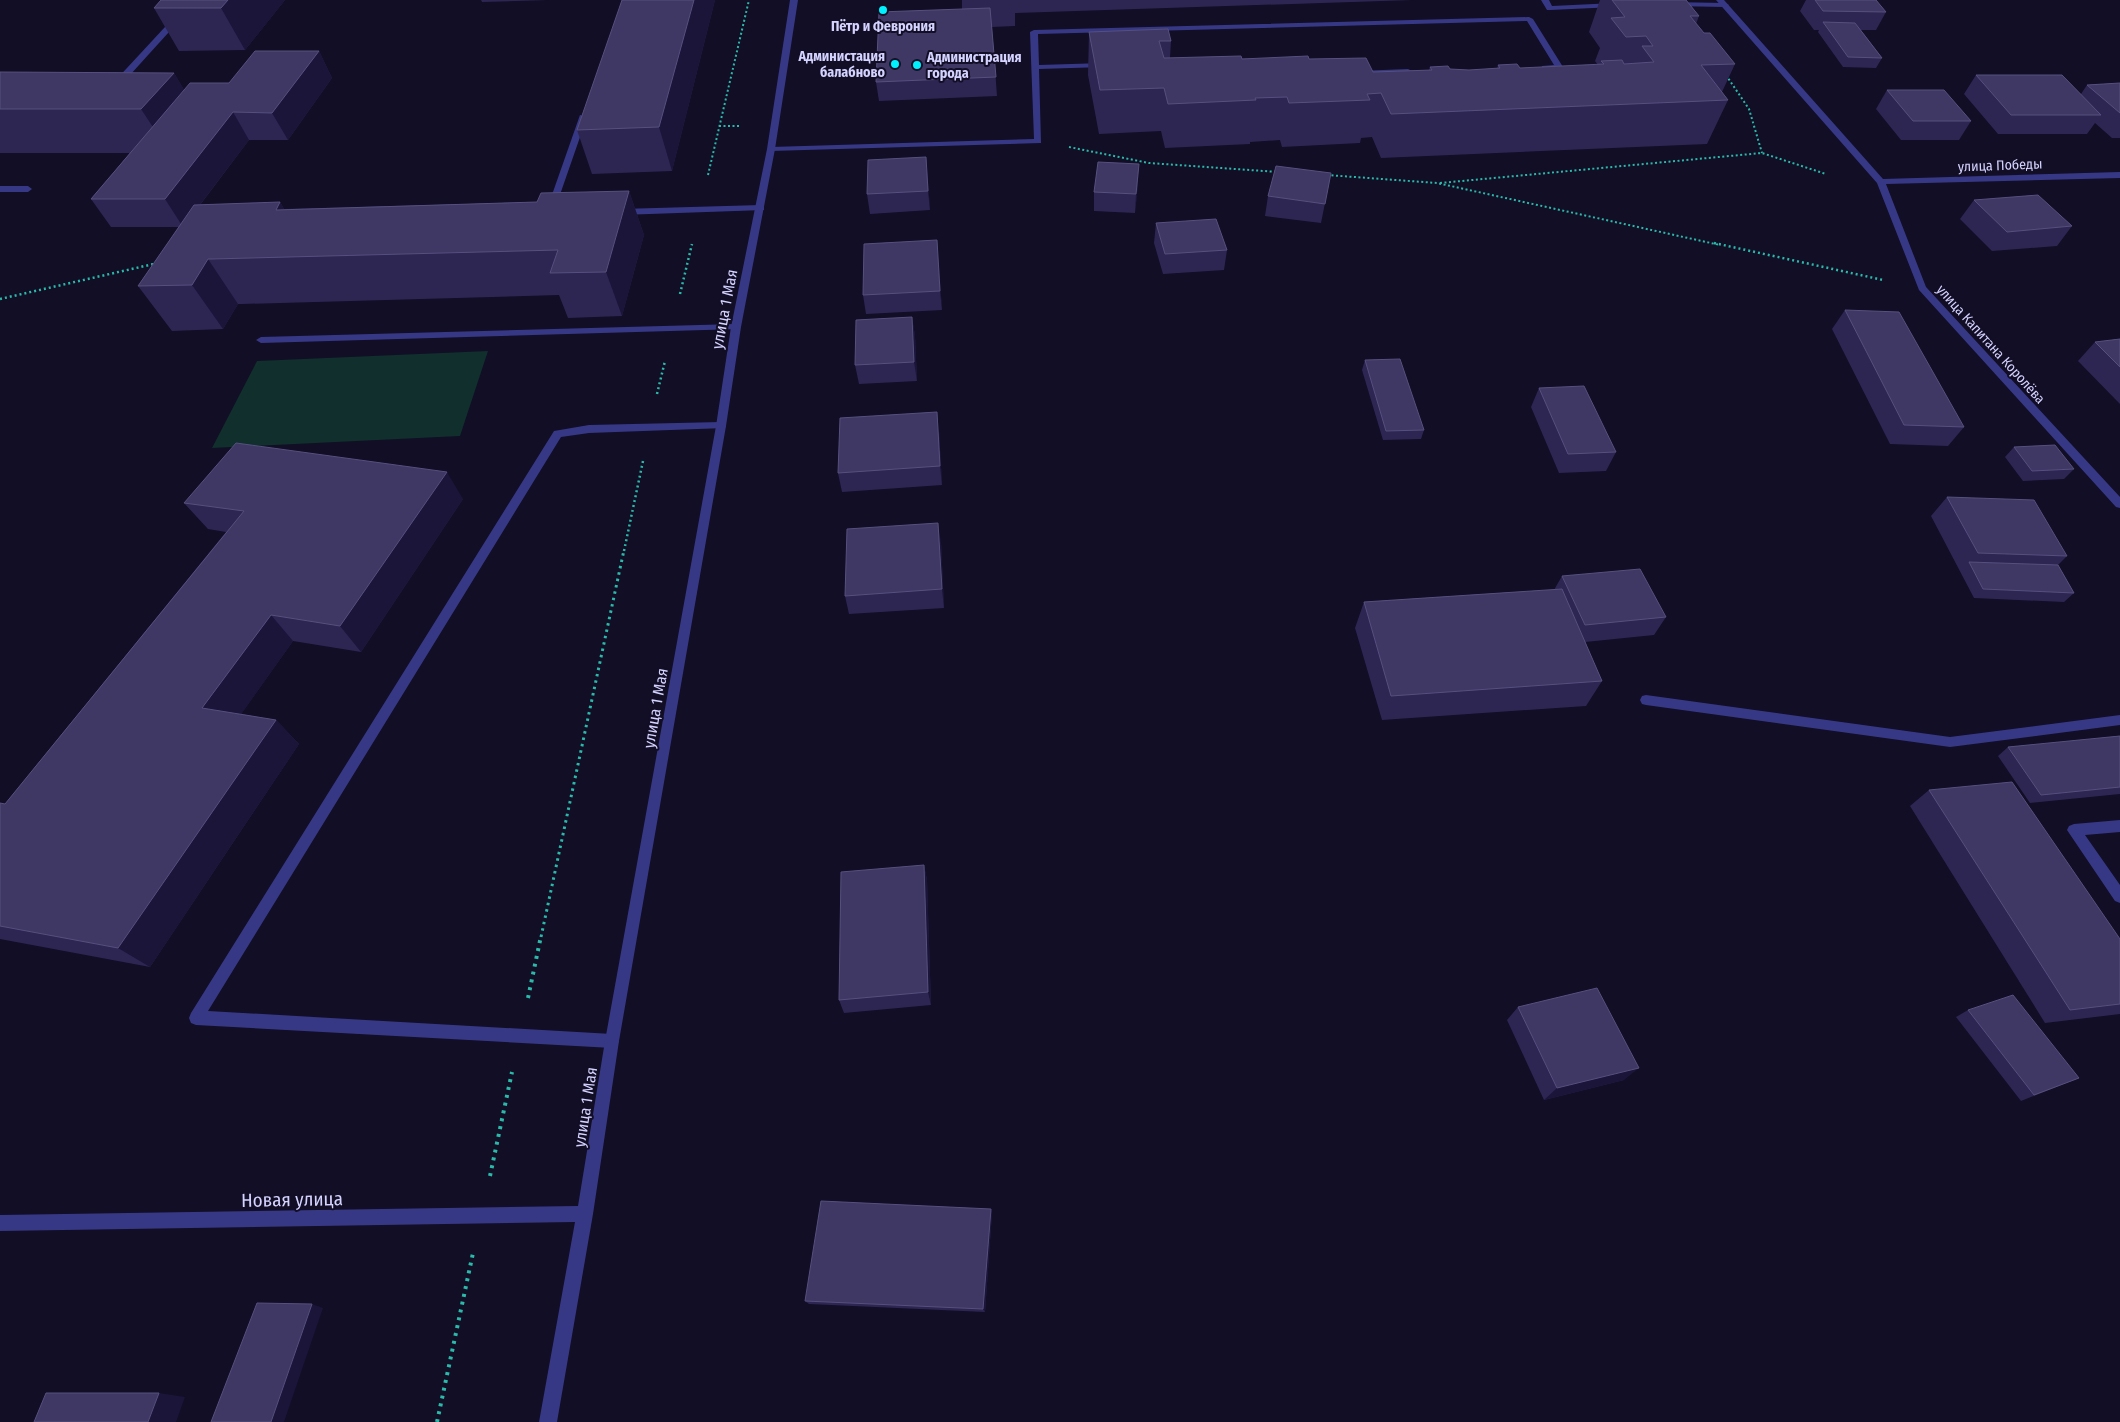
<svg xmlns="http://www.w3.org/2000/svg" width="2120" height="1422" viewBox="0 0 2120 1422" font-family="'Fira Sans Condensed',sans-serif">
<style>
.green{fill:#112f2c}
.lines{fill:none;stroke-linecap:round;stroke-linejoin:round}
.path-far3{stroke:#2bb9a9;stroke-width:2;stroke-dasharray:2 2.5;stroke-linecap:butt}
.path-far2{stroke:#2bb9a9;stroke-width:2.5;stroke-dasharray:2 3;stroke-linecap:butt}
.path-far1{stroke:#2bb9a9;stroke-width:3;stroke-dasharray:2.5 4;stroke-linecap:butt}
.path{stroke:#2bb9a9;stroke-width:4;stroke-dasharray:3 5;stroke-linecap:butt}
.lane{fill:#373885;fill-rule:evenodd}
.street{fill:#373885;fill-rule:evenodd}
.wall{fill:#2d2653}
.shaded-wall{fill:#1a1539}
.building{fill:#3f3865;stroke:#56507e}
.poi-dot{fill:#00f0fd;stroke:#110e25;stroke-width:2}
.labels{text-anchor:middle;stroke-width:4;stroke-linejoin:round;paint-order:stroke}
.far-poi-label{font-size:14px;font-weight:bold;fill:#d4d2ff;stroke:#110e25}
.far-street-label{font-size:14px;fill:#d4d2ff;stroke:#110e25}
.street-label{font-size:16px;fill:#d4d2ff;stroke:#110e25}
.near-street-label{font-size:19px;fill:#d4d2ff;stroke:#110e25}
</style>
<rect width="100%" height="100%" fill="#110e25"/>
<polygon class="green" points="488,351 460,436 212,448 257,361"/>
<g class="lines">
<g class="path-far3">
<polyline points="1726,75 1749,109 1762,153"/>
<polyline points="719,126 739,126"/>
<polyline points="1069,147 1149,163 1278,172"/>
<polyline points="708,175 749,0"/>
<polyline points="1327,175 1437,183 1720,245"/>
<polyline points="1440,183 1762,153 1826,174"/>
</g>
<g class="path-far2">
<polyline points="1714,243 1883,280"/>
<polyline points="680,294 692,244"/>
<polyline points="0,299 158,263"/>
<polyline points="657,394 665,361"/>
<polyline points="624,551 643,461"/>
</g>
<polyline class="path-far1" points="541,937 624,550"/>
<g class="path">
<polyline points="528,998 541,936"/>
<polyline points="490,1176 512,1072"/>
<polyline points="437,1422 473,1253"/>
</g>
<g class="lane">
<polygon points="190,0 198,0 120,86 114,86 114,82"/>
<polygon points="1541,0 1549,0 1552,6 1615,3 1619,5 1615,7 1550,10 1547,10"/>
<polygon points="1669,2 1725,3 1729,5 1725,7 1672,6 1668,4"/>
<polygon points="1529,17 1533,19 1563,67 1562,69 1542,70 1542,66 1554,65 1527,21 1038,34 1039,65 1104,63 1108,65 1104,67 1039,69 1041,143 771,151 767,149 771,147 1034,139 1030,32 1034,30"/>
<polygon points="1408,69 1412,71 1411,73 1358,75 1354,73 1358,71"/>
<polygon points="580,115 587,117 555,209 548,211 547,209"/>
<polygon points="0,186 28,186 32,189 28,192 0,192"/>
<polygon points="761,205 764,206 764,210 621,215 617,212 621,209"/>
<polygon points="736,324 741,327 739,329 261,343 256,340 261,337"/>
<polygon points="721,422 726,426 725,428 589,433 561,437 208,1011 612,1034 617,1036 619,1041 617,1046 612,1048 196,1025 191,1023 189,1018 191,1013 554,431 589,425"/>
<polygon points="1646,695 1950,737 2120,715 2120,725 1950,747 1646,705 1642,704 1640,700 1642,696"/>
<polygon points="2120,820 2120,832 2085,835 2120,885 2120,903 2115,901 2067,830 2069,826 2074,824"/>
</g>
<g class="street">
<polygon points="790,0 798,0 775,149 741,327 726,426 619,1041 593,1214 557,1422 539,1422 575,1222 0,1231 0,1215 578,1206 605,1041 716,426 731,327 767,149"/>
<polygon points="1716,0 1724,0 1883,179 2120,172 2120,178 1886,184 1926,287 2120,497 2120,508 2116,507 1919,290 1877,183"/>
</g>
</g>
<g class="wall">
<polygon points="161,0 285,0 245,50 179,51 154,8"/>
<polygon points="481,0 548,0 482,2"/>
<polygon points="715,0 672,171 592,174 577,130"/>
<polygon points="962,0 1412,0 1015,13 1015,26 992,27 997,96 879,101 876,82 962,9"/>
<polygon points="1600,0 1686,0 1699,16 1696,24 1704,33 1735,64 1722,92 1728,100 1707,144 1381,158 1372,137 1361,138 1360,143 1282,147 1280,140 1250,142 1250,144 1165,148 1161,131 1099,134 1088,75 1089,32 1171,41 1170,58 1309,59 1373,72 1429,70 1430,67 1450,69 1469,70 1497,69 1498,65 1520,68 1598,65 1595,61 1600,48 1589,32"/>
<polygon points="1806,0 1876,0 1886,12 1876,30 1861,30 1882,58 1876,68 1843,67 1818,32 1819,30 1814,30 1800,11"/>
<polygon points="319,51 332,78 288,140 249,140 200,205 280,202 284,209 537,202 629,191 644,235 622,316 568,318 559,295 242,304 238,304 223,329 172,331 138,286 179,227 111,227 91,199 130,153 0,153 0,72 174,73 184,90 229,83"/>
<polygon points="1976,75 2081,94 2087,85 2120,83 2120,138 2112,138 2095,123 2087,134 1998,134 1964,94"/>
<polygon points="1887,90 1971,121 1959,140 1901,140 1876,109"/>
<polygon points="926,157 930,210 870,214 867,194"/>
<polygon points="1331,173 1321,223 1265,216 1268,196"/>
<polygon points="1138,183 1135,213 1094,211 1094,192"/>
<polygon points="1974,200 2072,226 2057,246 1992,251 1960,219"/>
<polygon points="1156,223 1227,250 1224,270 1163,274 1154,243"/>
<polygon points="937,240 942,310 866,314 863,295"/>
<polygon points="1845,310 1964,427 1948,446 1890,444 1832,329"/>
<polygon points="912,317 915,336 917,381 859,384 855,365"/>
<polygon points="2120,339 2120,404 2078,361 2095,342"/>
<polygon points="1365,360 1424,430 1421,439 1383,440 1362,370"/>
<polygon points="1539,388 1616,452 1606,471 1559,473 1531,407"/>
<polygon points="939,431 942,485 842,492 838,473"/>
<polygon points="2014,447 2074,469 2064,479 2023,481 2005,457"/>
<polygon points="1947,497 2067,556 2058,565 2074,593 2064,602 1974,598 1931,516"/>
<polygon points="463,499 361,652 293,641 241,714 276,720 299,744 150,967 0,939 0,803 5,804 226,532 208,529 184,503"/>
<polygon points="941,542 944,608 849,614 845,596"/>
<polygon points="1562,576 1666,617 1654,635 1585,642 1602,681 1586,706 1382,720 1355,628 1364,602 1554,590"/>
<polygon points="2120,736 2120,794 2030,803 1998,756 2008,747"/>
<polygon points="1929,790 2120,939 2120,1014 2045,1023 1910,806"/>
<polygon points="924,865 927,880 931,1005 844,1013 839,1000"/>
<polygon points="1518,1007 1624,1080 1544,1100 1507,1020"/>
<polygon points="1968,1010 2079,1078 2021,1101 1956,1017"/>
<polygon points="991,1209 992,1213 985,1312 809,1304 805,1301"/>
</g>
<g class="shaded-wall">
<polygon points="228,0 285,0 245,50 221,8"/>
<polygon points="694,0 715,0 672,171 659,127"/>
<polygon points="319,51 332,78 288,140 272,113"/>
<polygon points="174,73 200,116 170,153 141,109"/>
<polygon points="233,112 249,140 183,227 165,199"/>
<polygon points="926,157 928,177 930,210 928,191"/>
<polygon points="1139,164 1138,183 1135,213 1136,194"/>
<polygon points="629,191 644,235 622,316 606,272"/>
<polygon points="280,202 306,247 276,210"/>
<polygon points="937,240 939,260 942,310 940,291"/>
<polygon points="208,259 238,304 223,329 192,285"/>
<polygon points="912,317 915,336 917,381 914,362"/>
<polygon points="937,412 939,431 942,485 940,466"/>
<polygon points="447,472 463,499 361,652 340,626"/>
<polygon points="938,523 941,542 944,608 942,589"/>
<polygon points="271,615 293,641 228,733 202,708"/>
<polygon points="276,720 299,744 150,967 118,948"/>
<polygon points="924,865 927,880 931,1005 928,992"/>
<polygon points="1639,1068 1624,1080 1544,1100 1557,1088"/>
<polygon points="991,1209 992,1213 985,1312 983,1309"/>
<polygon points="312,1304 323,1308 284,1422 271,1422"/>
<polygon points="159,1393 185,1397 176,1422 148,1422"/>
</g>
<g class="building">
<polygon points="161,0 228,0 221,8 154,8"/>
<polygon points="622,0 694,0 659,127 577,130"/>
<polygon points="1612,0 1686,0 1699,16 1690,16 1704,33 1710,33 1735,64 1701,65 1728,100 1391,114 1381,93 1367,94 1370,100 1289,103 1287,97 1255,98 1256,100 1168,104 1164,88 1100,90 1089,32 1168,29 1171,41 1159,41 1164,58 1241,56 1242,59 1308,56 1309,59 1366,58 1373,72 1432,70 1430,67 1448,66 1450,69 1469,70 1500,68 1498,65 1517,64 1520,68 1604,64 1601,61 1622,60 1624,64 1654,62 1642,46 1653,46 1646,36 1626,37 1611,18 1625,17"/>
<polygon points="1815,0 1876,0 1886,12 1823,11"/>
<polygon points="990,8 996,77 876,82 879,12"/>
<polygon points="1823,22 1855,23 1882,58 1848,57"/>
<polygon points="255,51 319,51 272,113 233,112 165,199 91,199 190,83 229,83"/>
<polygon points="0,72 174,73 141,109 0,109"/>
<polygon points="1976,75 2062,75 2101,115 2011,115"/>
<polygon points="2120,83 2120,113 2087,85"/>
<polygon points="1887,90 1944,90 1971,121 1913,121"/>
<polygon points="926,157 928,191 867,194 868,160"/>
<polygon points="1098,162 1139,164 1136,194 1094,192"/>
<polygon points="1276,166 1331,173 1325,204 1268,196"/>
<polygon points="629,191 606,272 550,273 558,250 212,259 208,259 192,285 138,286 194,205 280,202 276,210 537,202 541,193"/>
<polygon points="2038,195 2072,226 2007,232 1974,200"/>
<polygon points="1216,219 1227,250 1165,254 1156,223"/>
<polygon points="937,240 940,291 863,295 864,244"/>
<polygon points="1845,310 1899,312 1964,427 1904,425"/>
<polygon points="912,317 914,362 855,365 856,320"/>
<polygon points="2120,339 2120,367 2095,342"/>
<polygon points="1400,359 1424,430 1386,431 1365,360"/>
<polygon points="1584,386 1616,452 1568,454 1539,388"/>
<polygon points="937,412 940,466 838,473 840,418"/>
<polygon points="236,443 447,472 340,626 271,615 202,708 276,720 118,948 0,926 0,803 5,804 244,511 184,503"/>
<polygon points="2055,445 2074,469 2032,471 2014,447"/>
<polygon points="1947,497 2034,500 2067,556 1978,553"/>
<polygon points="938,523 942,589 845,596 847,529"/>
<polygon points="1969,562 2058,565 2074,593 1983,589"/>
<polygon points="1640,569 1666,617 1585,625 1562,576"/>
<polygon points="1562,589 1602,681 1391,696 1364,602"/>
<polygon points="2120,736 2120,787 2041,795 2008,747"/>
<polygon points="2012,782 2120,939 2120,1004 2070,1010 1929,790"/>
<polygon points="924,865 928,992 839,1000 841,872"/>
<polygon points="1597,988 1639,1068 1557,1088 1518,1007"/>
<polygon points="2013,995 2079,1078 2034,1095 1968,1010"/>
<polygon points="821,1201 991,1209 983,1309 805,1301"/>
<polygon points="257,1303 312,1304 271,1422 211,1422"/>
<polygon points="46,1393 159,1393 148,1422 34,1422"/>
</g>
<g class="poi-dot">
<circle cx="883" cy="10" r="5"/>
<circle cx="895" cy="64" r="5"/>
<circle cx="917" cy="65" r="5"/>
</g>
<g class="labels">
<g class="far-poi-label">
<text x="883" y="31">Пётр и Феврония</text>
<text x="885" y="61" text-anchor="end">Администация<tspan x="885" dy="16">балабново</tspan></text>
<text x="927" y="62" text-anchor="start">Администрация<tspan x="927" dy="16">города</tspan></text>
</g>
<g class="far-street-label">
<text transform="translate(2000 165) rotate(-2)" y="5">улица Победы</text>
<text transform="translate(1991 344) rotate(48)" y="5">улица Капитана Королёва</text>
</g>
<g class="street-label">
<text transform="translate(724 309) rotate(-79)" y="6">улица 1 Мая</text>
<text transform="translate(655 708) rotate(-80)" y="6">улица 1 Мая</text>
<text transform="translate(585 1107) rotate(-81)" y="6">улица 1 Мая</text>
</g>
<g class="near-street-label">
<text transform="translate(292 1199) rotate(-1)" y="7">Новая улица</text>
</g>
</g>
</svg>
